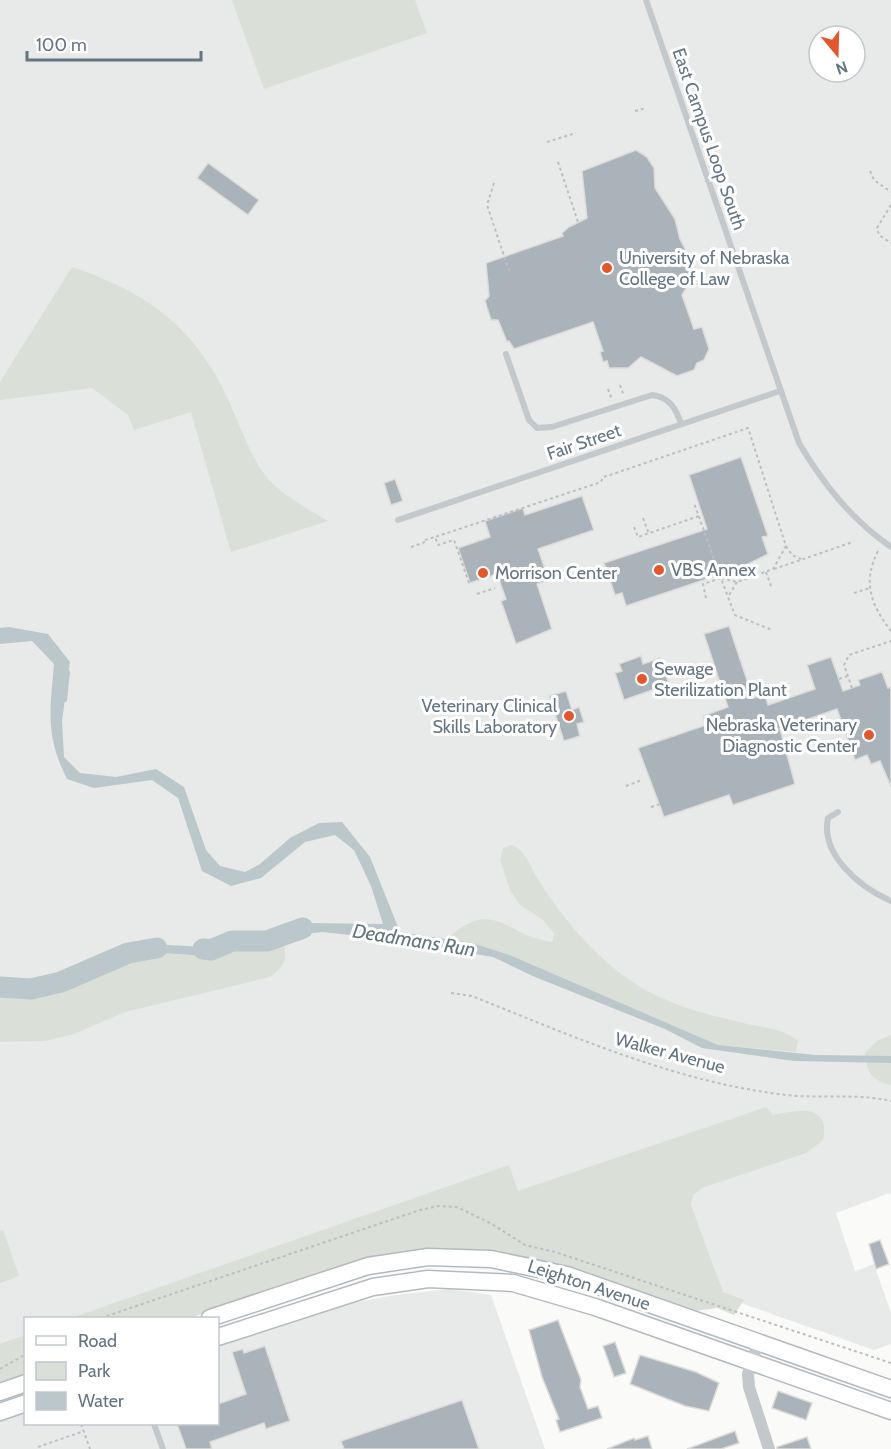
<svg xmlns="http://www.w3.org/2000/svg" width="891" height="1449" viewBox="0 0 891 1449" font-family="Cabin,sans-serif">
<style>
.built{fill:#e8e9e9;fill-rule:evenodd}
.green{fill:#dadfd7}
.water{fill:#bbc7cb}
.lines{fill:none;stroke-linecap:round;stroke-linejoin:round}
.stream{stroke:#bbc7cb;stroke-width:4}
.river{stroke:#bbc7cb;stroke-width:21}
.building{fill:#aab3b9;stroke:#dcdcda;stroke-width:1.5}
.secondary-casing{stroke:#b3babf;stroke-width:19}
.path{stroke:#bbbfc2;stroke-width:2;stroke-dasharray:3 3;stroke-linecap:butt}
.service{stroke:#c3c8cc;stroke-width:6}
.minor{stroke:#c3c8cc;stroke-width:12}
.secondary{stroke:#fff;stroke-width:16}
.poi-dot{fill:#e4572e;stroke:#fff;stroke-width:2}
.labels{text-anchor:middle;stroke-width:6;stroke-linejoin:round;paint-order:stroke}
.street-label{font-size:18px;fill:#657683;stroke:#fff}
.poi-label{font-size:18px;fill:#657683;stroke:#fff;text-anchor:start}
.water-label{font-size:20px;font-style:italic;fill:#60757c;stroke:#fff}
</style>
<rect width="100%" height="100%" fill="#fafaf8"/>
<g class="built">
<path d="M 0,0 L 891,0 L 891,1196 L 890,1193 L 836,1213 L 855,1271 L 874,1264 L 891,1313 L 891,1344 L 874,1350 L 605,1255 L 546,1239 L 80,1318 L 26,1318 L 25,1337 L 0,1346 ZM 819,36 L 855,36 L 855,72 L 819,72 Z"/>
<polygon points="449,1289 491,1295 545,1449 0,1449 0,1421 25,1412 26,1424 218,1424 218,1346 331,1307 395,1295"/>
</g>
<g class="green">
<polygon points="232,0 415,0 427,33 264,89"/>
<path d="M 72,267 C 133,288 177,313 212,369 C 232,400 241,437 260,468 C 274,491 305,507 328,521 L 231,552 L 191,412 L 134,430 L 128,415 L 92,388 L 0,400 L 0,382 Z"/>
<path d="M 512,845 C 525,850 529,864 536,876 C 558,913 587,947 620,973 C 655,1001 700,1013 743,1023 C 764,1028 780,1027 798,1041 L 796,1052 L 718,1045 L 512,956 L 447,939 C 494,896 504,936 553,942 L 554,933 L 542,919 L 520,905 L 510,890 L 500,860 L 503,848 Z"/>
<path d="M 279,936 C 290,953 286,967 270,977 L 125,1012 L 74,1034 L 45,1041 L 0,1042 L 0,989 L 9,984 L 41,993 L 147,952 L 206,956 Z"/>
<path d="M 891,1035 L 891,1085 C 872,1081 866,1071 865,1053 L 877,1041 Z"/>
<path d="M 766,1107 L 773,1115 C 796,1110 831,1102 823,1140 L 806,1153 L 702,1188 L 693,1195 L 691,1205 L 723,1292 L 744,1300 L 734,1315 L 717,1308 L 695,1311 L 554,1265 L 525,1257 L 480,1252 L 299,1281 L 190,1318 L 71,1318 L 509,1165 L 518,1191 Z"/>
<polygon points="3,1230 19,1276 0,1283 0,1231"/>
<polygon points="25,1335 25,1375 0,1383 0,1344"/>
</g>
<path class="water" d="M 9,627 L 48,634 L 70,662 L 62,721 L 64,757 L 80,773 L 116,777 L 156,769 L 184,787 L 206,850 L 220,866 L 245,872 L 260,864 L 290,838 L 319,823 L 342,822 L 370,857 L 400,932 L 472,943 L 512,956 L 718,1045 L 815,1055 L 891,1056 L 891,1063 L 794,1061 L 702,1048 L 665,1029 L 535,977 L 493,957 L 379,938 L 322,932 L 278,937 L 206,956 L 147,952 L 41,993 L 9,984 L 0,989 L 0,980 L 17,978 L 38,985 L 100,965 L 150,944 L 204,947 L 269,934 L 306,923 L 383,924 L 371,886 L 354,850 L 335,835 L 305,842 L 261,878 L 231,886 L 202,871 L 178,798 L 152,780 L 94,788 L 67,779 C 45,735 50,711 54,664 L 32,641 L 0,644 L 0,628 Z"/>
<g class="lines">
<polyline class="stream" points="65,700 68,672"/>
<g class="river">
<polyline points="203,949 211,950 232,941 267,941 303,928"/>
<polyline points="0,987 31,989 61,982 128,953 157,948"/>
</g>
</g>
<g class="building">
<polygon points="636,150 647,157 654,168 655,188 675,219 680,239 691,260 691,280 682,295 694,329 702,327 709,349 704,360 697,363 694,370 677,376 641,357 628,368 609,368 607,361 603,362 600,352 603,351 593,322 514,349 509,341 507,342 498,320 491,320 485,301 489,296 486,263 563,236 562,233 569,227 587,218 582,171"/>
<polygon points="208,163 259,200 248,215 197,178"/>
<polygon points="741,457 768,536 762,537 768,554 744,566 711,570 713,577 626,606 622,593 615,595 604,563 707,529 689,475"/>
<polygon points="395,479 403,501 391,505 384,483"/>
<polygon points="582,496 594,530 538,549 549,580 537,584 552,629 516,644 501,601 506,599 497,574 470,583 458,548 490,537 485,521 523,508 525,515"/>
<polygon points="729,626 753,698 765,694 768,705 815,689 807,665 831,657 843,691 860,685 858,680 882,672 888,688 891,687 891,787 880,761 871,764 867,755 855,760 837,709 780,729 795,784 733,805 729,795 664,817 638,748 706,725 703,716 728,707 704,634"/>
<polygon points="641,656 643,664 660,658 669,684 624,700 615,673 622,671 619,664"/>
<polygon points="566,691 572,710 579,707 584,722 577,724 580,736 564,741 549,696"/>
<polygon points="880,1240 889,1264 876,1269 869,1244"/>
<polygon points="558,1320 581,1380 580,1387 588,1409 598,1406 602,1418 560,1432 556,1420 559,1419 542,1377 529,1330"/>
<polygon points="615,1342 626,1373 614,1377 603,1346"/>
<polygon points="265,1346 290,1421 266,1429 264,1423 210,1442 212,1449 186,1449 177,1424 218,1424 218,1404 246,1394 232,1352 243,1349 244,1353"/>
<polygon points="640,1355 696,1372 719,1383 709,1411 685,1406 630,1384"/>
<polygon points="778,1391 812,1403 806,1420 772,1408"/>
<polygon points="462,1400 479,1449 344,1449 341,1441"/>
<polygon points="735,1431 739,1443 721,1449 687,1449"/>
<polygon points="648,1436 652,1449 607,1449 634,1438 635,1440"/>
<polygon points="807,1437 811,1449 777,1449 777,1447"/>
</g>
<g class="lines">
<g class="secondary-casing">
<g id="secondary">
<polyline points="210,1318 368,1266 428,1257 491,1259 567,1275 891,1389"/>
<polyline points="218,1337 373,1287 428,1279 513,1283 595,1307 891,1411"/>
<polyline points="0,1392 26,1383"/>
<polyline points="0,1412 26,1403"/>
</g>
</g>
<g class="path">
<polyline points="635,111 646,108"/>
<polyline points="547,142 576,133"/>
<polyline points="558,162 578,222"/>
<polyline points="870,171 874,180 891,192"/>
<polyline points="494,183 487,205 509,271"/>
<polyline points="891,205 877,228 879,235 891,243"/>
<polyline points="620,385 624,396"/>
<polyline points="608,389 612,400"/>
<polyline points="643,518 649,534"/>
<polyline points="634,527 638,537 699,516"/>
<polyline points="425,540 435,537"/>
<polyline points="786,546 792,555 801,559"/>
<polyline points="411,547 425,542"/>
<path d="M 878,551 C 862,582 871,605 891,631"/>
<polyline points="774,569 853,542"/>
<polyline points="766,572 772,589"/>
<polyline points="737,582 728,597 735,615 772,630"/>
<polyline points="469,583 454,540 438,545 435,537 601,482 603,477 610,475 748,428 786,546 773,569 737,582 721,578 694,503"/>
<polyline points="854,593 870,588"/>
<polyline points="477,594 495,588"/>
<polyline points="706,598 703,584 721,578 728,597"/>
<polyline points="839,679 848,676"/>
<polyline points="852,688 844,665 849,655 891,641"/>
<polyline points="626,786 642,780"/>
<polyline points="651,807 660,804"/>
<path d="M 451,993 L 472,996 C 574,1037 676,1082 786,1095 C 822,1099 856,1093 891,1101"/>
<polyline points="101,1318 420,1210 438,1206 457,1207 492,1224 525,1245 555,1252 891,1363"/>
<polyline points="0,1369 26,1354"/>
<polyline points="81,1424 90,1449"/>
<polyline points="38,1447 84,1431"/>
</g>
<g class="service">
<path d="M 646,0 L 799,443 C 824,485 851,519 891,547"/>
<path d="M 506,354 L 529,420 L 537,428 L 552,427 L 652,395 C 669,397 676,408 681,424"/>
<polyline points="398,520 780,391"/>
<path d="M 838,812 L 828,818 C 820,855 861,888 891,901"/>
<polyline points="154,1424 163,1449"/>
</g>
<polyline class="minor" points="758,1343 748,1374 749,1387 769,1449"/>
<use href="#secondary" class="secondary"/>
</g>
<g class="poi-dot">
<circle cx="607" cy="268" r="6"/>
<circle cx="659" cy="570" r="6"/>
<circle cx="483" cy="573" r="6"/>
<circle cx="642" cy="679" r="6"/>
<circle cx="569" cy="716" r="6"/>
<circle cx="869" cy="735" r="6"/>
</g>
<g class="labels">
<g class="street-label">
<text transform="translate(709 139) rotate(71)" y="6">East Campus Loop South</text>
<text transform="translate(584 442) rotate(-19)" y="6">Fair Street</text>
<text transform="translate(670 1053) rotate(15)" y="6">Walker Avenue</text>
<text transform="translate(589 1285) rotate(18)" y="6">Leighton Avenue</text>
</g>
<g class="poi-label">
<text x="619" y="264">University of Nebraska<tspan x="619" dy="21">College of Law</tspan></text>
<text x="671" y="576">VBS Annex</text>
<text x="495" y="579">Morrison Center</text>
<text x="654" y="675">Sewage<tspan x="654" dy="21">Sterilization Plant</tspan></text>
<text x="557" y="712" text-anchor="end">Veterinary Clinical<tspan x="557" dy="21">Skills Laboratory</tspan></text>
<text x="857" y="731" text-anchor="end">Nebraska Veterinary<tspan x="857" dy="21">Diagnostic Center</tspan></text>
</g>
<g class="water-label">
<text transform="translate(414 940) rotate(9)" y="7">Deadmans Run</text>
</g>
</g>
<rect x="24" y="1317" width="195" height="108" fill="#ffffff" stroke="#c1c8cd" stroke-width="1.5"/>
<rect x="36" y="1336" width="30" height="9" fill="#ffffff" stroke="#c1c8cd" stroke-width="1.5"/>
<text x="78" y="1347" font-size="18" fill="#657683">Road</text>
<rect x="36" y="1362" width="30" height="18" fill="#dadfd7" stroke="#c1c8cd" stroke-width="1.5"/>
<text x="78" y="1377" font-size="18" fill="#657683">Park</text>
<rect x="36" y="1392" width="30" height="18" fill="#bbc7cb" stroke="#c1c8cd" stroke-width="1.5"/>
<text x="78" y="1407" font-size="18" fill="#657683">Water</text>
<g transform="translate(837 54) rotate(161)"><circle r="28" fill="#ffffff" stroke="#c1c8cd" stroke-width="1.5"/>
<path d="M0-4.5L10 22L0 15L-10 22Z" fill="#e4572e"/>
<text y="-9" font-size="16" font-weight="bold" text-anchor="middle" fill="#657683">N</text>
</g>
<path d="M27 51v9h174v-9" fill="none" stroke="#657683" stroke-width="3"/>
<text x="36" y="51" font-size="18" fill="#657683" stroke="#ffffff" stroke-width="4.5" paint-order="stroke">100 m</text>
</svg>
